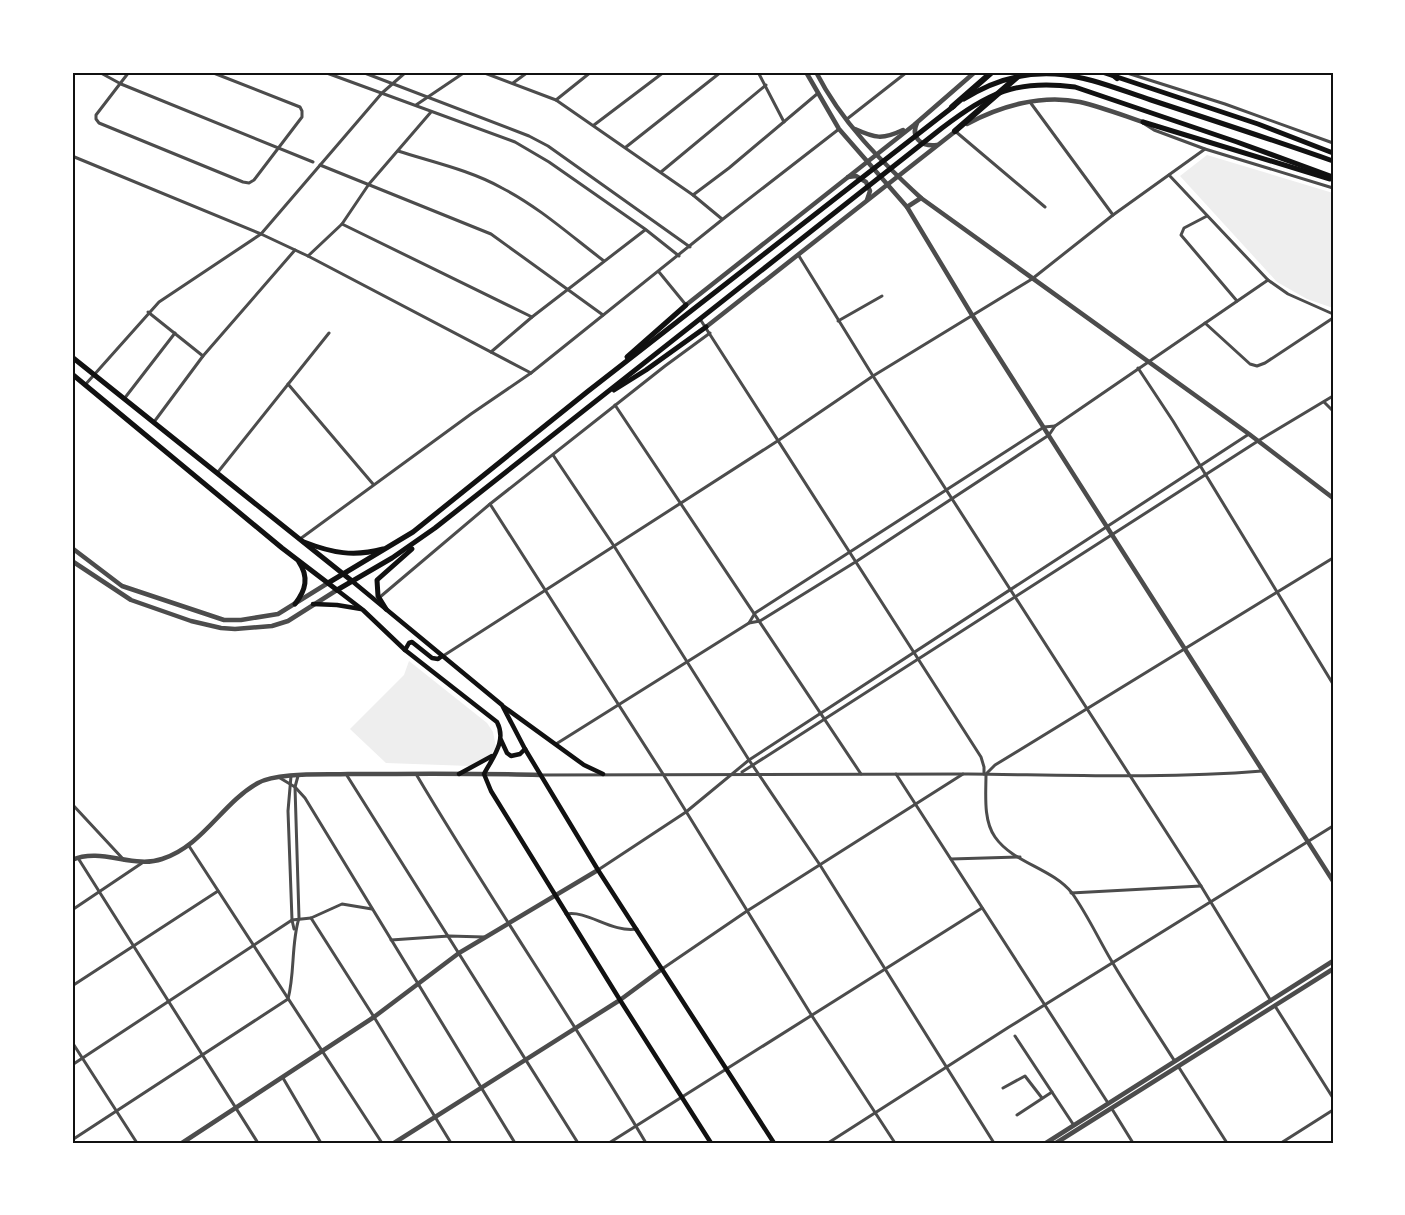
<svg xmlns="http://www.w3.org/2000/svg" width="1405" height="1215" viewBox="0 0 1405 1215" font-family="'Roboto Serif',serif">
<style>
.green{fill:#eee}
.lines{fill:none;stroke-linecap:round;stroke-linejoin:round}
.minor{stroke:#4c4c4c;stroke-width:3}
.tertiary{stroke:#4c4c4c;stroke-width:4.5}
.secondary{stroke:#111;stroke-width:4.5}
.primary{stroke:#111;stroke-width:5}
.trunk{stroke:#111;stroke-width:5}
.motorway{stroke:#111;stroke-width:6}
.neatline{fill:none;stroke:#111;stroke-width:2}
</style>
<rect width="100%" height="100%" fill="#fff"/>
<g class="green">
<polygon points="1207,155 1333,193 1333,308 1307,299 1277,282 1180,176"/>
<polygon points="409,661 487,723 493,732 496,747 489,757 470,766 386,763 350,729 404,675"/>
</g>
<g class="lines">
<g class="minor">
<polyline points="99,72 121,84 313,162"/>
<polyline points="129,72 96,115 96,119 99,123 243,182 249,183 254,180 302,117 302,111 300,107 211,72"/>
<polyline points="324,72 515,142 549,162 645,229 679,256"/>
<polyline points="362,72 529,136 548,146 690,247"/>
<polyline points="482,72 556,100 693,195 722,219"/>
<polyline points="758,72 784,122"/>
<polyline points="1124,72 1225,104 1333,143"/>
<polyline points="72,73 73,72"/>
<polyline points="513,83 528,72"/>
<polyline points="556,100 591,72"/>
<polyline points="1030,102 1113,215"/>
<polyline points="416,105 465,72"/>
<polyline points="847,119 907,72"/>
<polyline points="1143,123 1154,130 1205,149 1333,188"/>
<polyline points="594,125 664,72"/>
<polyline points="955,131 1045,207"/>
<polyline points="626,147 721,72"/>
<path d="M 398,151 C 432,162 470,170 502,188 C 539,207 571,236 604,261"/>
<polyline points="72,156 261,234 308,256 531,373"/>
<polyline points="320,165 491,234 603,315"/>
<polyline points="661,172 766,85"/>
<polyline points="1169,175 1268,280 1288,294 1333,314"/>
<polyline points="693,195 729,168 817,94"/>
<polyline points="1207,216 1184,228 1181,235 1237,301"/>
<polyline points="342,224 532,317"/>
<polyline points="308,256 342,224 369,184 431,112"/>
<polyline points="799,256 873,376 1201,886 1271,1001"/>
<polyline points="659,272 686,305"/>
<polyline points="148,312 203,356"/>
<polyline points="700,319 981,757 984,767 984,774"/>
<polyline points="838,321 882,296"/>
<polyline points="1205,323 1250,364 1257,366 1265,363 1333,318"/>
<polyline points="491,352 532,317 645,230"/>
<polyline points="1138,368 1173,421 1333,684"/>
<polyline points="288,384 373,484"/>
<polyline points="85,385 159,302 261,234 382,93 406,72"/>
<polyline points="124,399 175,333"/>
<polyline points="1324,402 1333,411"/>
<polyline points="615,405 861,774"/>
<polyline points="154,422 203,356 295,250"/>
<polyline points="553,455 614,546 749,760 820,865 994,1143"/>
<polyline points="218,472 329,333"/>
<polyline points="490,504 663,774 812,1016 895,1143"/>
<polyline points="300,539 471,414 531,373 723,219 839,129"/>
<polyline points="380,597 490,504 665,366 710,333"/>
<polyline points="749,623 755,613 1044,427 1055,426"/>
<polyline points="443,656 779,440 873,376 1032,279 1113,215 1205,149"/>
<polyline points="556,744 749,623 760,621 857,561 1049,435 1055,426 1268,280"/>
<polyline points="742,772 1258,441 1333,396"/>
<polyline points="346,774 578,1143"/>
<path d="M 416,774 C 490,899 572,1018 646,1143"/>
<polyline points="896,774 1108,1103"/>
<path d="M 541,775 C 684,774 826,774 968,774 C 1066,775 1164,779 1262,771"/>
<polyline points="291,776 288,811 292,920 294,929"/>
<polyline points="280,778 295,787 305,798 515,1143"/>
<polyline points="72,804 124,860"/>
<polyline points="189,846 382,1143"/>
<polyline points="78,858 258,1143"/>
<polyline points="951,859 1020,857"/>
<polyline points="598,870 686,812 749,760 1249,434"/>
<polyline points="1071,893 1201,886"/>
<polyline points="72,910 142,863"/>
<path d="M 566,914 C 588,910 611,933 637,929"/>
<polyline points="311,918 374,1017 451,1143"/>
<polyline points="391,940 449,936 484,937"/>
<polyline points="662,969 747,911 963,774"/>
<polyline points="72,986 218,891"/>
<polyline points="1275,1006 1333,1098"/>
<polyline points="1015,1036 1073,1124"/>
<polyline points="72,1042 137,1143"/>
<path d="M 1174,1060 C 1153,1027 1131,994 1111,960 C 1098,938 1087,914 1072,893 C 1052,868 1013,863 995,837 C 983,820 986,794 986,774 L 995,765 L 1333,558"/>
<polyline points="72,1065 292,920 311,918 342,904 372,909"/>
<polyline points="1178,1066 1227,1143"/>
<polyline points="283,1078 321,1143"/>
<polyline points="1003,1088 1025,1076 1042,1098"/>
<polyline points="1112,1109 1133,1143"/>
<polyline points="1017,1115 1052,1092"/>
<path d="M 72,1140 L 288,999 C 295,973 291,944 299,918 L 295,787 L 298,776"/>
<polyline points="609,1143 982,908"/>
<polyline points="828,1143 1009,1027 1333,826"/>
<polyline points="1281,1143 1333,1110"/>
</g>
<g class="tertiary">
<polyline points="806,72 839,129 907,207 972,315 1107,527 1333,881"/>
<path d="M 816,72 C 842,123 880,160 921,198 L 1249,434 L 1333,498"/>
<path d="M 917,123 C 910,138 922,147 937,145"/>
<path d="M 967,124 C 1000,106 1042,94 1080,102 C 1101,107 1122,115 1143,122"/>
<path d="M 855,129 C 875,138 882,140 903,130"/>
<polyline points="848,177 856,176 866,182 870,191 867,200"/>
<polyline points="907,207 921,198"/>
<polyline points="686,305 914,125 975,72"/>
<polyline points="706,327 957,130"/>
<polyline points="72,548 122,586 224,620 241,620 278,614 328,583"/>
<polyline points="72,561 131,600 191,621 221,628 235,629 272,626 288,621 337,590"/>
<path d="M 72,860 C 101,847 133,869 162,859 C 203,846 222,803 258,783 C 277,772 325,775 348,774 C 412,774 476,773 540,775"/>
<polyline points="182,1143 374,1017 459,953 598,870"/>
<polyline points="394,1143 620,1000 662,969"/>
<polyline points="1046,1143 1333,961"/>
<polyline points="1056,1143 1333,969"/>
</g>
<g class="secondary">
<polyline points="352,581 502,705 525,749 598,870 774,1143"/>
<path d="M 337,590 L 363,610 L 405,650 L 497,722 C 507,741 493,757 484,774 L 491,791 L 620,1000 L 711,1143"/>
<polyline points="313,604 337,605 361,609"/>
<polyline points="405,650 409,643 412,642 432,658 438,659 442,656"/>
<polyline points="504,707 584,765 603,774"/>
<polyline points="501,740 507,753 511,756 520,754 525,749"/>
<polyline points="459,774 492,756"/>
</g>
<g class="primary">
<polyline points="72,357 352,581"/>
<polyline points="72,374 282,548 337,590"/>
<path d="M 295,604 C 306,590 309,577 299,562"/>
</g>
<g class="trunk">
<polyline points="1102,72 1258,124 1333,153"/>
<path d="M 964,99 C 991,82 1023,72 1055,74 C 1088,76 1120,90 1151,100 C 1212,120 1273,140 1333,161"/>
<polyline points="1143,122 1330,179"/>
<polyline points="627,357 686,305"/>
<polyline points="614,390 646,370 706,327"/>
<path d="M 304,542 C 332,553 354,557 383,549"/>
<polyline points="328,583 413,532 587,392 954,106"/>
<path d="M 337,590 L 392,558 L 435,528 L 942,128 C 989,93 1015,79 1075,87 L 1237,142 L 1333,177"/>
<polyline points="386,609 378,596 377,580 412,549"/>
</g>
<g class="motorway">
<polyline points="1110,72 1117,78"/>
<polyline points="952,107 992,72"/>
<polyline points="955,131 1023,72"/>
</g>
</g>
<rect width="1405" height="1215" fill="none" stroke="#ffffff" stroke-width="147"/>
<rect x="74" y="74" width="1258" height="1068" class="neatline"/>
</svg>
